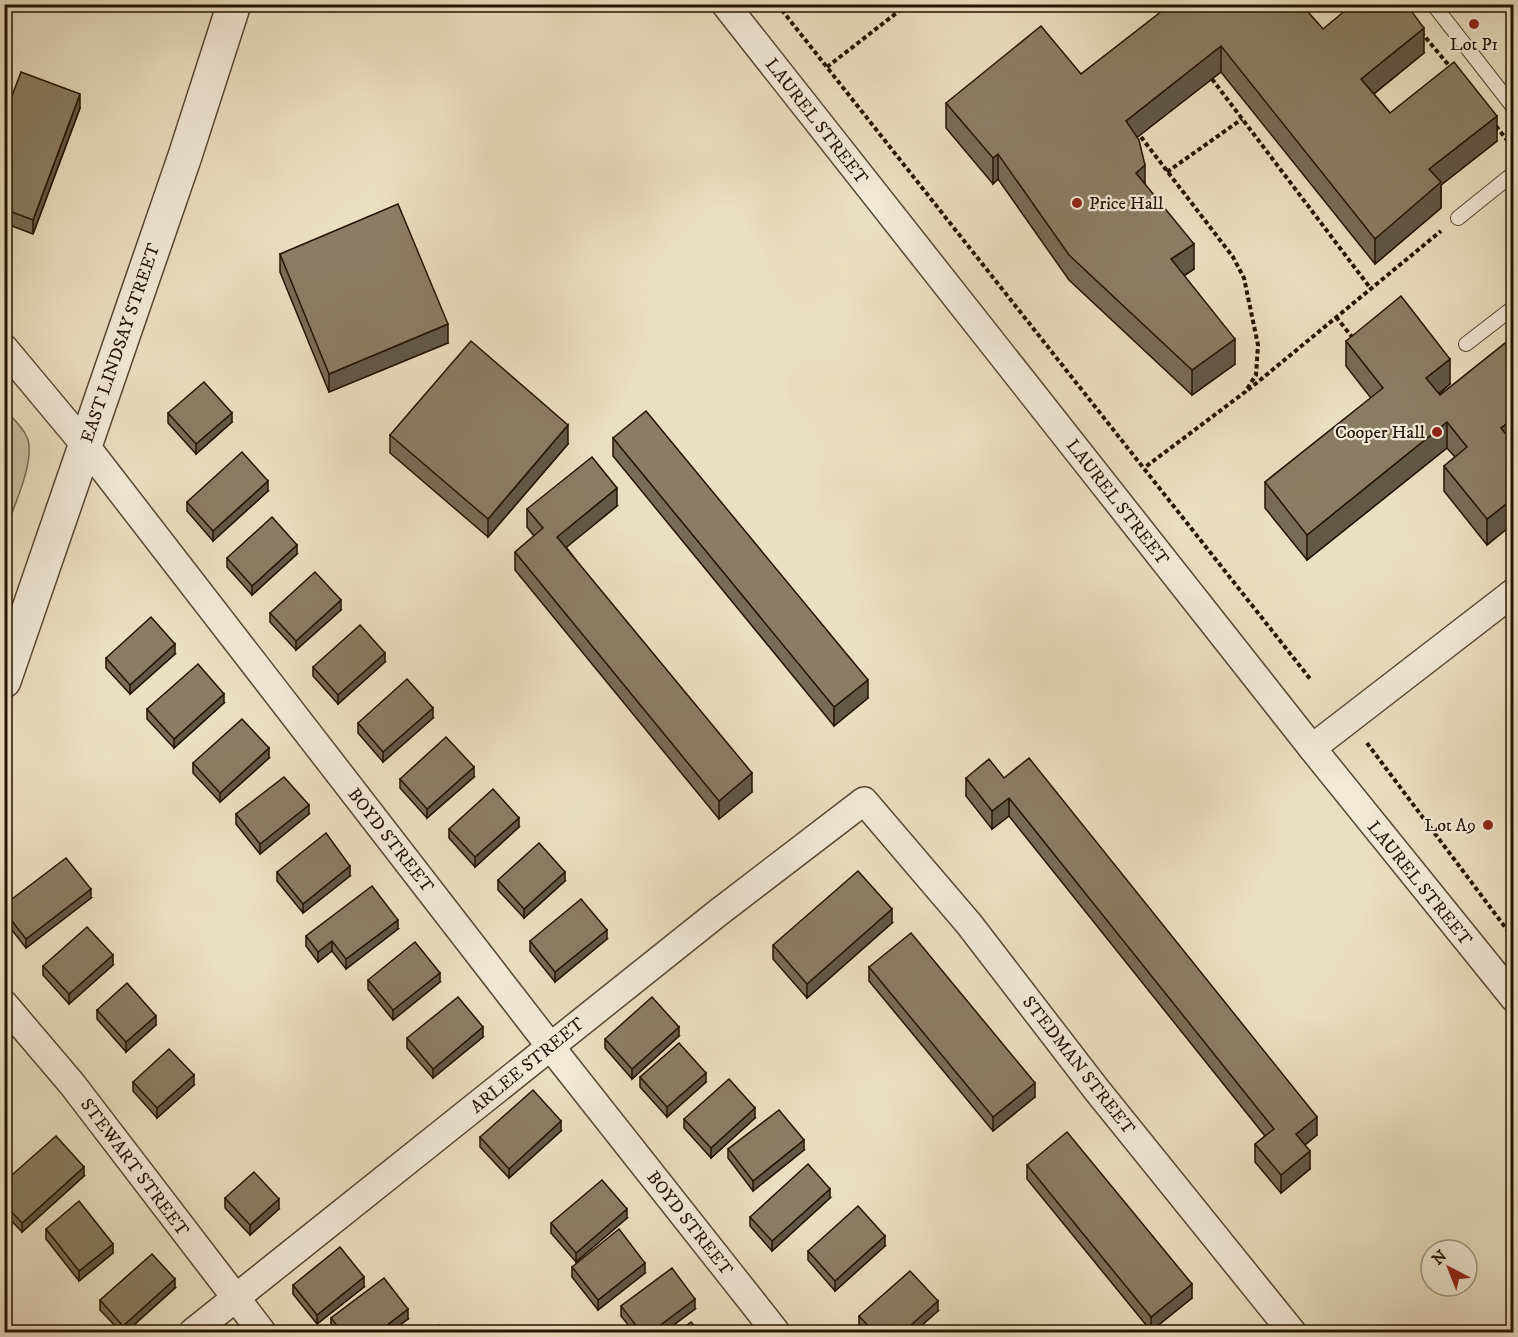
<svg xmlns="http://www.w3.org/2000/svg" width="1518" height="1337" viewBox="0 0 1518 1337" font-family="'IM FELL DW Pica',serif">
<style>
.green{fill:#c9bca0;stroke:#766850;stroke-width:1.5}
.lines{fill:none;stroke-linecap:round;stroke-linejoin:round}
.service-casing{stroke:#564630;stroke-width:16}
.minor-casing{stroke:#564630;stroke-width:30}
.tertiary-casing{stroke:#564630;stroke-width:36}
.path{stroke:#241300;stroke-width:4;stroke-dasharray:4.5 3;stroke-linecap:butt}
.service{stroke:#f2ead7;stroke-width:14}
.minor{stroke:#f2ead7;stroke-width:27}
.tertiary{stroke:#f2ead7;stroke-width:33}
.wall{fill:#786c56;stroke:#241300;stroke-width:1.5}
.shaded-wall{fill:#615846;stroke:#241300;stroke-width:1.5}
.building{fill:#8b7d64;stroke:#241300;stroke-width:1.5}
.poi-dot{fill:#8f2418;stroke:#f2ead7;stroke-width:2}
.labels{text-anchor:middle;stroke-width:4.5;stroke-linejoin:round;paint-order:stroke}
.poi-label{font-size:18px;fill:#241300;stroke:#f2ead7;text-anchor:end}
.street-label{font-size:18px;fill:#241300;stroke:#f2ead7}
</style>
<rect width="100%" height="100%" fill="#ebdfc1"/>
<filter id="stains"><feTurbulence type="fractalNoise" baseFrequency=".00333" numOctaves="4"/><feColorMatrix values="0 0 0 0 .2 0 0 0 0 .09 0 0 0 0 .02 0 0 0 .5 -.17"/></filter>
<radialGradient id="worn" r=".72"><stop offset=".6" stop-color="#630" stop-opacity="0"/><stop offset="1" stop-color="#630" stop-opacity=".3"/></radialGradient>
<path class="green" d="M 5,409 C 11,417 21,425 26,435 C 38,457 13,508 5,531 Z"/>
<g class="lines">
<g class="service-casing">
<g id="service">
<polyline points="1433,4 1514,108"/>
<polyline points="1458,218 1514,173"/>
<polyline points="1466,344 1514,307"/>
</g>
</g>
<g class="minor-casing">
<g id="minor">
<polyline points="725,4 1312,748 1514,998"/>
<polyline points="4,348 85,445 550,1046 776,1332"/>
<polyline points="1312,748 1514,592"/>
<polyline points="4,1004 72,1084 262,1332"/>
<polyline points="193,1332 719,912 864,801 969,924 1096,1089 1292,1332"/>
</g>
</g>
<g class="tertiary-casing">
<polyline id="tertiary" points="4,681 185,156 234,4"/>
</g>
<g class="path">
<polyline points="777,4 1311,680"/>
<polyline points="1421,32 1451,68"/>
<polyline points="827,67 908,4"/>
<polyline points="1212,79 1371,289"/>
<polyline points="1496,126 1514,149"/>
<polyline points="1141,137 1233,257 1244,278 1258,345 1256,375 1245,392 1144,468"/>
<polyline points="1167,172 1242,119"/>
<polyline points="1336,317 1353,338"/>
<polyline points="1248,390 1441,231"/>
<polyline points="1367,743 1514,939"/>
</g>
<use href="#service" class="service"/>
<use href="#minor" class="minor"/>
<use href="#tertiary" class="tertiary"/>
</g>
<g class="wall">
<polygon points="1168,4 1310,4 1305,9 1323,29 1424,53 1374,94 1390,113 1497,141 1441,185 1441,208 1375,264 1221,72 1137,137 1145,184 1194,269 1184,276 1235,364 1192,395 1069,280 998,179 993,184 946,128 946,103 1081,74 1169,6"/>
<polygon points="80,108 33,234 4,223 4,117"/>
<polygon points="280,254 448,343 329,392 280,272"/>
<polygon points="1514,336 1514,523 1487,545 1444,491 1444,466 1455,457 1447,448 1307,560 1265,508 1265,482 1371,398 1346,366 1346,341 1450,384 1439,394 1440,395"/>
<polygon points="168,413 232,422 196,454 168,423"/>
<polygon points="390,435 568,444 488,537 390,453"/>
<polygon points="613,438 868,698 834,726 613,456"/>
<polygon points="268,491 213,541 187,511 187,502"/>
<polygon points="617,506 566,547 752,792 719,819 515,570 515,552 534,536 527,527 527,509"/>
<polygon points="297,554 252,595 227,567 227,558"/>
<polygon points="341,610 296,650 270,622 270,613"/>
<polygon points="175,654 130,694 106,668 106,658"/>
<polygon points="385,662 338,704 313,676 313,667"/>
<polygon points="224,703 174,748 147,719 147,709"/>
<polygon points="433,718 383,762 358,733 358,723"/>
<polygon points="269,758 220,802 193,773 193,763"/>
<polygon points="474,777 427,818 400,788 400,779"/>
<polygon points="966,778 1004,778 1317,1135 1305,1145 1310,1169 1281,1193 1255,1162 1255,1144 1265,1136 1009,816 992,829 966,796"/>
<polygon points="236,814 309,814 260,854 236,824"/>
<polygon points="519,827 475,867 449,838 449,829"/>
<polygon points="277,872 350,876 303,913 277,881"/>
<polygon points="498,880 565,881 524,918 498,890"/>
<polygon points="91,898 26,948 4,920 4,905"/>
<polygon points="892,923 807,998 773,959 773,945"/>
<polygon points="398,929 346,969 332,951 318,962 306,946 306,936"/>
<polygon points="607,939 555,982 530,951 530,941"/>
<polygon points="113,965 69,1004 43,975 43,966"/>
<polygon points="869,967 1035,1097 993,1131 869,981"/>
<polygon points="368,980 440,982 393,1020 368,989"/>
<polygon points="97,1010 156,1025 126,1052 97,1019"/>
<polygon points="679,1036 632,1079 605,1048 605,1039"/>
<polygon points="483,1037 433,1078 407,1048 407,1038"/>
<polygon points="640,1077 706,1082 667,1117 640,1087"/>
<polygon points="133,1082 194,1085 157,1118 133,1091"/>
<polygon points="755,1118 711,1158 684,1128 684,1119"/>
<polygon points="561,1131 509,1178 480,1147 480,1137"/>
<polygon points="728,1149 804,1150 753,1191 728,1158"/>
<polygon points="1027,1165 1192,1298 1151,1331 1027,1179"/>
<polygon points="84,1176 22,1232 4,1213 4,1182"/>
<polygon points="225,1198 279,1209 250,1235 225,1208"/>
<polygon points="830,1198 772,1251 750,1226 750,1217"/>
<polygon points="627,1218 576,1262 551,1233 551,1223"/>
<polygon points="46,1229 113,1253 79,1281 46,1239"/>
<polygon points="885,1246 835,1291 808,1260 808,1251"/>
<polygon points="572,1267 645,1273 598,1310 572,1277"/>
<polygon points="293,1285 364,1287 317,1324 293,1294"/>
<polygon points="175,1288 126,1332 121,1332 100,1310 100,1300"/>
<polygon points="621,1306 695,1309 664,1332 634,1332 621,1316"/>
<polygon points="938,1311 914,1332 865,1332 859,1326 859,1316"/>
<polygon points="331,1318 408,1319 390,1332 334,1332 331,1328"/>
</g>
<g class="shaded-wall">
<polygon points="1291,4 1310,4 1291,19"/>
<polygon points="1424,28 1424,53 1361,104 1361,79"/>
<polygon points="1221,46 1221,72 1126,146 1126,121"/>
<polygon points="80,94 80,108 33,234 33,220"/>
<polygon points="1497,116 1497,141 1441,185 1441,208 1375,264 1375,239 1429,169"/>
<polygon points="998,154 998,179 993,184 993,158"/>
<polygon points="1145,165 1145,190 1136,173"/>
<polygon points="1194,244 1194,269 1171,284 1171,259"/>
<polygon points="448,324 448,343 329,392 329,374"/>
<polygon points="1235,339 1235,364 1192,395 1192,370"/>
<polygon points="1450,359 1450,384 1426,404 1426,378"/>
<polygon points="232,413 232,422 196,454 196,444"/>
<polygon points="1514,418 1514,444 1501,454 1501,428"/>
<polygon points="1447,422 1447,448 1307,560 1307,535"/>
<polygon points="568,425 568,444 488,537 488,519"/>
<polygon points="268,481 268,491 213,541 213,531"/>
<polygon points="617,488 617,506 557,555 557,537"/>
<polygon points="1514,498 1514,523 1487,545 1487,519"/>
<polygon points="297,545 297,554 252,595 252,586"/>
<polygon points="341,600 341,610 296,650 296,641"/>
<polygon points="175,644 175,654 130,694 130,685"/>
<polygon points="385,653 385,662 338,704 338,695"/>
<polygon points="868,680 868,698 834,726 834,707"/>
<polygon points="224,694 224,703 174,748 174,739"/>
<polygon points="433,708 433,718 383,762 383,752"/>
<polygon points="269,748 269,758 220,802 220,793"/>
<polygon points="474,767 474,777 427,818 427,809"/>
<polygon points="752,773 752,792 719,819 719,801"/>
<polygon points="1009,798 1009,816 992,829 992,811"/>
<polygon points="309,805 309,814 260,854 260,844"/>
<polygon points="519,818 519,827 475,867 475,857"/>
<polygon points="350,866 350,876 303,913 303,904"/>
<polygon points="565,872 565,881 524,918 524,909"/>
<polygon points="91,889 91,898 26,948 26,939"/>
<polygon points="892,909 892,923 807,998 807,984"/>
<polygon points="398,920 398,929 346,969 346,959"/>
<polygon points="607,930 607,939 555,982 555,972"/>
<polygon points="332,941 332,951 318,962 318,952"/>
<polygon points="113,955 113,965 69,1004 69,994"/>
<polygon points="440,973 440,982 393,1020 393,1010"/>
<polygon points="156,1016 156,1025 126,1052 126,1042"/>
<polygon points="483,1027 483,1037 433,1078 433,1069"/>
<polygon points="679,1027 679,1036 632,1079 632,1069"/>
<polygon points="706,1073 706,1082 667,1117 667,1107"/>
<polygon points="194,1075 194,1085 157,1118 157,1108"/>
<polygon points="1035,1083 1035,1097 993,1131 993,1117"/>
<polygon points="755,1108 755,1118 711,1158 711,1148"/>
<polygon points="1317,1117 1317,1135 1296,1152 1296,1134"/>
<polygon points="561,1121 561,1131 509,1178 509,1169"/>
<polygon points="804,1140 804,1150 753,1191 753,1181"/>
<polygon points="1310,1151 1310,1169 1281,1193 1281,1175"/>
<polygon points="84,1167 84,1176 22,1232 22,1223"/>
<polygon points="830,1189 830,1198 772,1251 772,1241"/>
<polygon points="279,1199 279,1209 250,1235 250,1225"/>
<polygon points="627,1209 627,1218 576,1262 576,1253"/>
<polygon points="885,1236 885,1246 835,1291 835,1281"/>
<polygon points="113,1244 113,1253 79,1281 79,1271"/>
<polygon points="645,1263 645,1273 598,1310 598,1300"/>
<polygon points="364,1277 364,1287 317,1324 317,1315"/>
<polygon points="175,1279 175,1288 126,1332 123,1332 123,1326"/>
<polygon points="1192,1284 1192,1298 1151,1331 1151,1317"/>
<polygon points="695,1299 695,1309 664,1332 651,1332"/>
<polygon points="938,1301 938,1311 914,1332 903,1332"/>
<polygon points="408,1309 408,1319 390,1332 378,1332"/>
</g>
<g class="building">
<polygon points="1171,4 1301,4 1323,29 1353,4 1406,4 1424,28 1361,79 1390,113 1454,62 1497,116 1429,169 1441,182 1375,239 1221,46 1126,121 1139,140 1145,165 1136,173 1194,244 1171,259 1235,339 1192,370 1069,255 998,154 993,158 946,103 1041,26 1081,74"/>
<polygon points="21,72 80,94 33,220 4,209 4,117"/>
<polygon points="398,204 448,324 329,374 280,254"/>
<polygon points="1401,296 1450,359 1426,378 1440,395 1514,336 1514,418 1501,428 1514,445 1514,498 1487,519 1444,466 1467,447 1447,422 1307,535 1265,482 1383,388 1346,341"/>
<polygon points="471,341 568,425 488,519 390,435"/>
<polygon points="204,382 232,413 196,444 168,413"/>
<polygon points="646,411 868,680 834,707 613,438"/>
<polygon points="242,452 268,481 213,531 187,502"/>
<polygon points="592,457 617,488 557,537 752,773 719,801 515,552 543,528 527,509"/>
<polygon points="272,517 297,545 252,586 227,558"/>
<polygon points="315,572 341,600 296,641 270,613"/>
<polygon points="151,617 175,644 130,685 106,658"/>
<polygon points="360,625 385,653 338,695 313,667"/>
<polygon points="198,664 224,694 174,739 147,709"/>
<polygon points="407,679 433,708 383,752 358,723"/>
<polygon points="242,719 269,748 220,793 193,763"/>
<polygon points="446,737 474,767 427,809 400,779"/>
<polygon points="1029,758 1317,1117 1296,1134 1310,1151 1281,1175 1255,1144 1274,1129 1009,798 992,811 966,778 989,759 1004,778"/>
<polygon points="284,777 309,805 260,844 236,814"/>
<polygon points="493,789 519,818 475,857 449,829"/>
<polygon points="326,833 350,866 303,904 277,872"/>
<polygon points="539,843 565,872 524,909 498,880"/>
<polygon points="66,858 91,889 26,939 4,911 4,905"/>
<polygon points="858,871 892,909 807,984 773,945"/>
<polygon points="372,886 398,920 346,959 332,941 318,952 306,936"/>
<polygon points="581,899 607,930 555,972 530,941"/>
<polygon points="87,927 113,955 69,994 43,966"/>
<polygon points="911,933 1035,1083 993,1117 869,967"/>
<polygon points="415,942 440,973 393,1010 368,980"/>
<polygon points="127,983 156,1016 126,1042 97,1010"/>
<polygon points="458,997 483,1027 433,1069 407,1038"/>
<polygon points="652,997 679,1027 632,1069 605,1039"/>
<polygon points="679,1043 706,1073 667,1107 640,1077"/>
<polygon points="169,1049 194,1075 157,1108 133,1082"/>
<polygon points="729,1079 755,1108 711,1148 684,1119"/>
<polygon points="533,1090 561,1121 509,1169 480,1137"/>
<polygon points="779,1110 804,1140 753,1181 728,1149"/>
<polygon points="1067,1132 1192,1284 1151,1317 1027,1165"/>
<polygon points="56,1136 84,1167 22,1223 4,1204 4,1182"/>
<polygon points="808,1164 830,1189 772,1241 750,1217"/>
<polygon points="254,1172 279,1199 250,1225 225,1198"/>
<polygon points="602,1180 627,1209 576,1253 551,1223"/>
<polygon points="79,1201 113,1244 79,1271 46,1229"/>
<polygon points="858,1206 885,1236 835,1281 808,1251"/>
<polygon points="619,1229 645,1263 598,1300 572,1267"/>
<polygon points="340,1247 364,1277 317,1315 293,1285"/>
<polygon points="152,1254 175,1279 123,1326 100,1300"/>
<polygon points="672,1268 695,1299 651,1332 641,1332 621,1306"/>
<polygon points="910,1271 938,1301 903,1332 874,1332 859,1316"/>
<polygon points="384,1278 408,1309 378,1332 342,1332 331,1318"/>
<polygon points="691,1322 700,1332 678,1332"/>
<polygon points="439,1325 446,1332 430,1332"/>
</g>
<g class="poi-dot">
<circle cx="1474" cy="24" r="6"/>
<circle cx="1077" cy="203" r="6"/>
<circle cx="1437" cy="432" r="6"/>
<circle cx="1488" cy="825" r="6"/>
</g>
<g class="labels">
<g class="poi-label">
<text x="1474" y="50" text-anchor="middle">Lot P1</text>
<text x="1089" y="209" text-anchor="start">Price Hall</text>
<text x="1425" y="438">Cooper Hall</text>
<text x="1476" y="831">Lot A9</text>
</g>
<g class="street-label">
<text transform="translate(817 121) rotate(52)" y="6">LAUREL STREET</text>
<text transform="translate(120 343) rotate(-71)" y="6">EAST LINDSAY STREET</text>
<text transform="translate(1118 502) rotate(52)" y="6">LAUREL STREET</text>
<text transform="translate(391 840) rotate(52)" y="6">BOYD STREET</text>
<text transform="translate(1420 883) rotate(51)" y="6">LAUREL STREET</text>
<text transform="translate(527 1065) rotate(-39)" y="6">ARLEE STREET</text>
<text transform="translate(1079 1065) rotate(52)" y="6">STEDMAN STREET</text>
<text transform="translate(135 1167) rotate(53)" y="6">STEWART STREET</text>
<text transform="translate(690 1223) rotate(52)" y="6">BOYD STREET</text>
</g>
</g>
<rect width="1518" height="1337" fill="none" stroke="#ebdfc1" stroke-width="24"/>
<rect x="6" y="6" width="1506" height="1325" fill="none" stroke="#241300" stroke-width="3"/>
<rect x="12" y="12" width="1494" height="1313" fill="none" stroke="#241300" stroke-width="1.5"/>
<g transform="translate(1449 1268) rotate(318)"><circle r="28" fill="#f2ead7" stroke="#a09481" stroke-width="1.5"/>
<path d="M0-4.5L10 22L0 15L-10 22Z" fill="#8f2418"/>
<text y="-9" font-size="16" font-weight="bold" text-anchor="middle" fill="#241300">N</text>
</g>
<rect width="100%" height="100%" filter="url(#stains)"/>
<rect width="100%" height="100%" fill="url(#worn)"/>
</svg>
